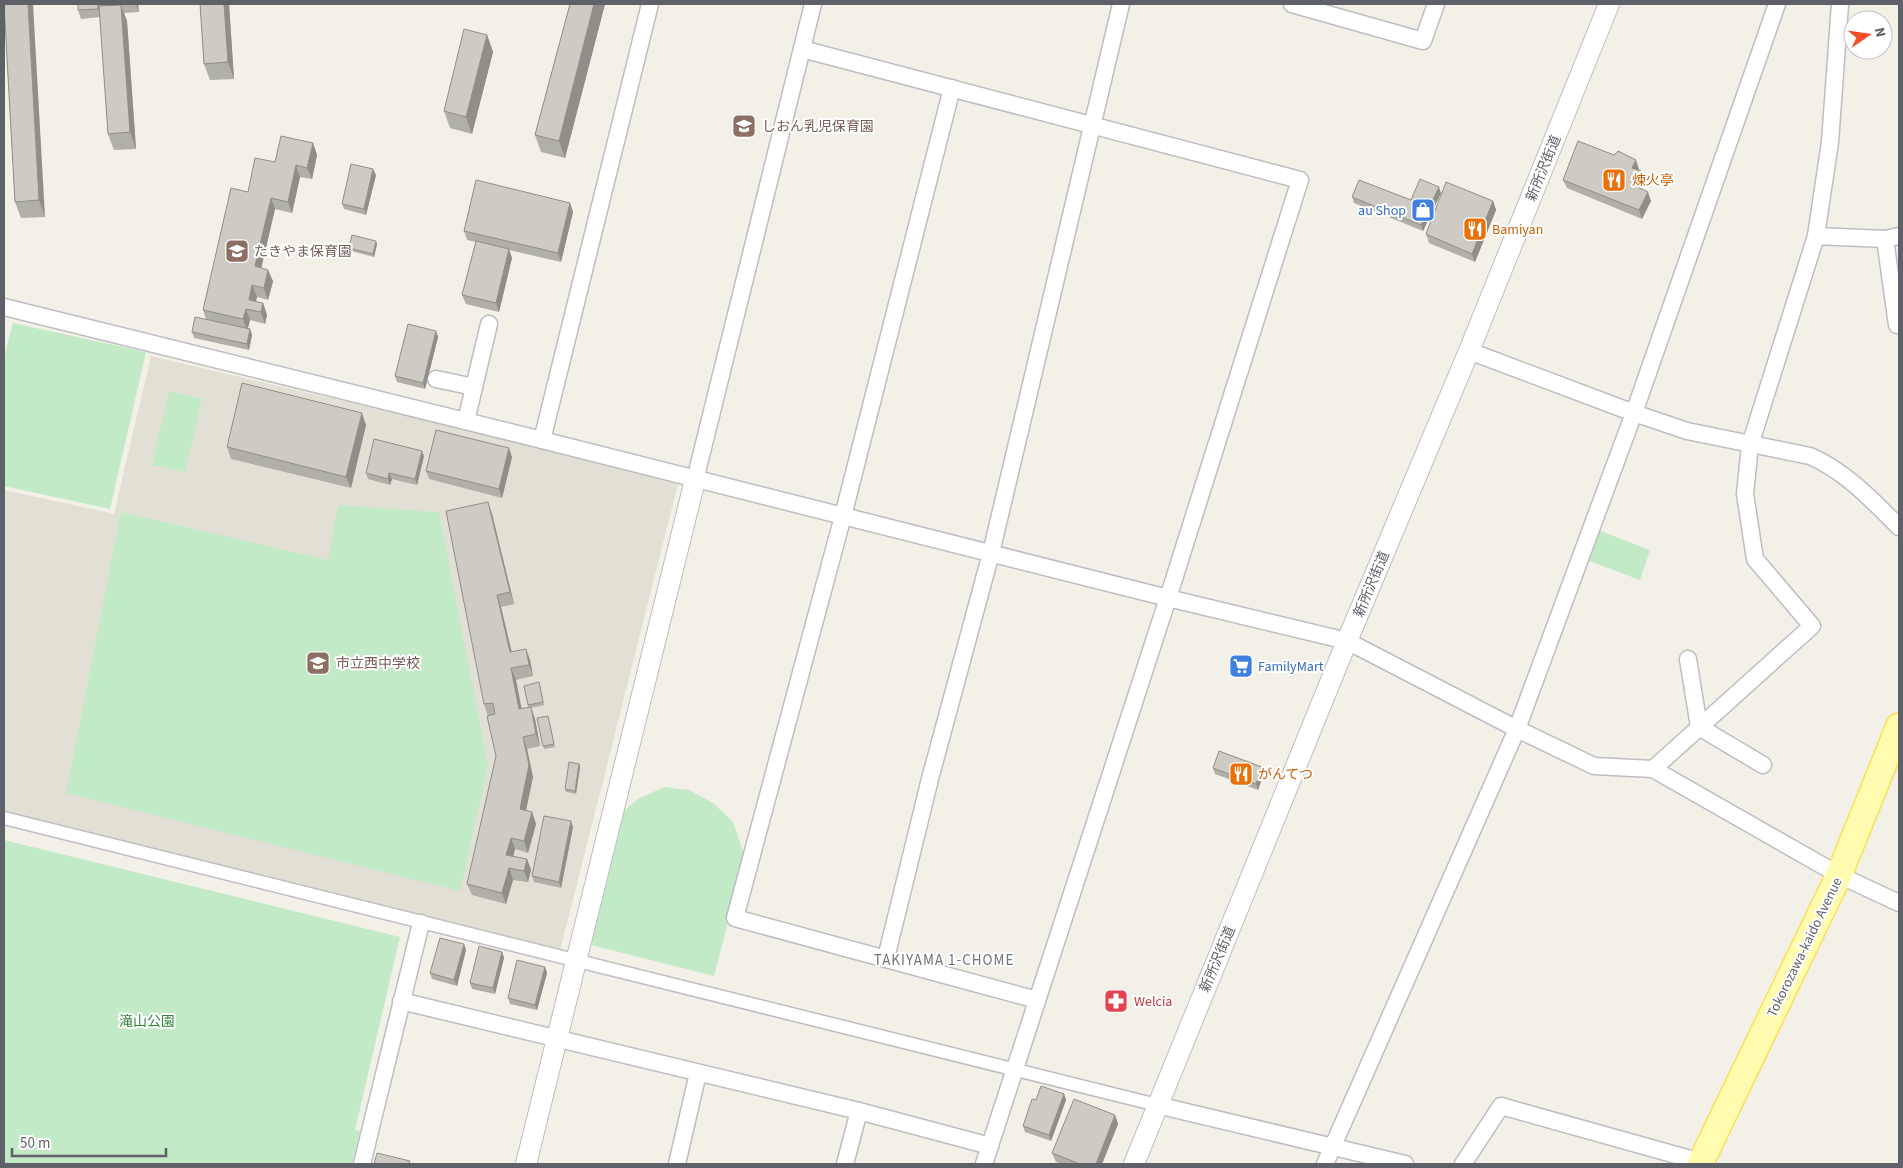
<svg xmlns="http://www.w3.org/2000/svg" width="1903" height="1168" viewBox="0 0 1903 1168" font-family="'Source Sans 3','Noto Sans JP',sans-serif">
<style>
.education{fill:#e2e0d5}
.green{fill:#c3eac7}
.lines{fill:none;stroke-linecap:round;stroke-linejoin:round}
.pedestrian-casing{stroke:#bcbec3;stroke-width:15}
.minor-casing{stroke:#bcbec3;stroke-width:19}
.tertiary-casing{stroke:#bcbec3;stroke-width:22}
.primary-casing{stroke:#fbdf57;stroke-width:28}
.pedestrian{stroke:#fff;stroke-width:12}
.minor{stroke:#fff;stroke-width:16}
.tertiary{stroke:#fff;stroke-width:20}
.primary{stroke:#fffbaf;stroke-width:25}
.wall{fill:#b0afa8}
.shaded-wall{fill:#908e88}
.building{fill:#cdcbc3;stroke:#908e88}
.labels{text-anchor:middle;stroke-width:4;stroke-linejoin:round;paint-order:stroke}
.education-label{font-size:14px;fill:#785e54;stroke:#fff;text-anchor:start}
.street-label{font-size:14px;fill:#5e6268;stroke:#fff}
.food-label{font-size:14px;fill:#c56008;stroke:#fff;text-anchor:start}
.shop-label{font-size:14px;fill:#366cbe;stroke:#fff;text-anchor:end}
.health-label{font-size:14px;fill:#be3a42;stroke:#fff;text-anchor:start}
.park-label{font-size:14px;fill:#30863d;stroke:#fff}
.neighbourhood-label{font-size:15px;letter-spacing:1px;fill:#6f747b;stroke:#fff}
</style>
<rect width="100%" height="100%" fill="#f2f0e7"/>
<polygon class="education" points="151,356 679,480 560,951 4,812 4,490 114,514"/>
<g class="green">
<polygon points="13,323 146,352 110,509 4,486 4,357"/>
<polygon points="169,391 202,399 185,472 152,465"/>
<polygon points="338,505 439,512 488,766 460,891 66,793 121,512 328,560"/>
<polygon points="1598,530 1650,550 1640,580 1587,560"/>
<polygon points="664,787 689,790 713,803 733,822 745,857 714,976 587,944 618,816 638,799"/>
<polygon points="4,840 400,937 355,1130 360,1131 352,1164 4,1164"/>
</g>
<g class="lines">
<g class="pedestrian-casing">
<polyline id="pedestrian" points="4,818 1157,1105"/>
</g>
<g class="minor-casing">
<g id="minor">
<polyline points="1292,4 1423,41 1436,4"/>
<polyline points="802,49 1300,180 1168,598 984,1164"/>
<polyline points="952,88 843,516 735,918 1037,1000"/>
<polyline points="1816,236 1830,142 1840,4"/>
<polyline points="1885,239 1897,325 1899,324"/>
<polyline points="4,307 542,440 1168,598 1347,641 1517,729 1594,766 1653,769 1839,875 1899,903"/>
<path d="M 1469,351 L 1634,413 L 1687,431 L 1810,456 C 1845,471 1872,500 1899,527"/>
<polyline points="436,379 474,387"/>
<polyline points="466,421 489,324"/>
<polyline points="542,440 650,4"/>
<polyline points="695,480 813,4"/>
<polyline points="1688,659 1699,727 1763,765"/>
<polyline points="1653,769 1812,626 1755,559 1745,494 1750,445 1816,236 1885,239 1899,236"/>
<polyline points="886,958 930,779 991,553 1121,4"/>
<polyline points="401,1001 859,1111 990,1146"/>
<polyline points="1157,1105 1405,1164"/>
<polyline points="362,1164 421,923"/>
<polyline points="677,1164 698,1073"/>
<polyline points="845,1164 859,1111"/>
<polyline points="1325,1164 1517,729 1634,413 1777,4"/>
<polyline points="1463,1164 1501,1106 1701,1162"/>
</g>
</g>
<g class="tertiary-casing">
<g id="tertiary">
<polyline points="526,1164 695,480"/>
<polyline points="1134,1164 1347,641 1469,351 1609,4"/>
</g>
</g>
<g class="primary-casing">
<polyline id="primary" points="1700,1164 1839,875 1899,726"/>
</g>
<use href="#pedestrian" class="pedestrian"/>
<use href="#minor" class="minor"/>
<use href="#tertiary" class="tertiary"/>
<use href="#primary" class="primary"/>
</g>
<g class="wall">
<polygon points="4,4 45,217 21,218 15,202"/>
<polygon points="78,4 138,4 139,12 124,13 127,21 136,149 114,150 108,134 100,17 81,19 78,10"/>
<polygon points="200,4 229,4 234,79 210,80 204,64"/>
<polygon points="570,4 605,4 565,158 541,152 535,135"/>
<polygon points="487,35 493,52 472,134 450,128 444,111"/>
<polygon points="313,143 317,155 312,179 300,177 292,213 275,209 261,268 273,281 268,300 257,297 256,302 263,303 267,315 265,324 250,320 248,328 250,329 252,335 249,350 194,338 192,332 206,319 203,310 248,192 275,162"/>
<polygon points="1639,169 1638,170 1641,171 1645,180 1641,189 1651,201 1642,219 1567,188 1563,180"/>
<polygon points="376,175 366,215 344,209 342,204"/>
<polygon points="1441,193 1423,231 1354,203 1352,197 1411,200"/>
<polygon points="1493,201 1496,210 1475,262 1429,243 1426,234"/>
<polygon points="570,203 573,212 561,262 509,250 512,258 499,312 466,304 462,295 476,242 467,240 464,231"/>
<polygon points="377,244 374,257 351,251 349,248"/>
<polygon points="436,331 438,337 425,389 397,382 395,376"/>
<polygon points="366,425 351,488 231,459 227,447"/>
<polygon points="424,456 417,485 392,479 390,485 368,479 366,473"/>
<polygon points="512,457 502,498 429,479 426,471"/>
<polygon points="488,502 492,514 514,604 501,607 512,652 526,649 530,660 533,676 516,680 521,709 529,708 528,705 540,685 544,705 531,708 535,719 540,746 527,749 533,777 526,810 532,812 536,824 528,853 515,849 513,856 527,859 531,870 528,882 513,880 506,904 472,895 467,884 496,756 488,716 484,704"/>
<polygon points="548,716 555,747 544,749 543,746"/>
<polygon points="579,764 580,767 576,794 566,792 565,789"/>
<polygon points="1213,768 1264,773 1258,790 1215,774"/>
<polygon points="573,827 561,888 534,882 532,876"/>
<polygon points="466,950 457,986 432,979 430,973"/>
<polygon points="502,952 504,958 495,994 472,989 470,983"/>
<polygon points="545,967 547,973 537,1010 510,1004 508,998"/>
<polygon points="1064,1094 1066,1100 1051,1141 1025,1132 1023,1126 1036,1100"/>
<polygon points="1115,1115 1118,1124 1102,1164 1061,1164 1056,1162 1052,1153"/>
</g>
<g class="shaded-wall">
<polygon points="28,4 33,4 45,217 39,200"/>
<polygon points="98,4 99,4 101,8 101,17 98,9"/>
<polygon points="136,4 138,4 139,12"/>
<polygon points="224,4 229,4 234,79 228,62"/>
<polygon points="594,4 605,4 565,158 559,141"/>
<polygon points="121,5 127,21 136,149 130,132"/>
<polygon points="487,35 493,52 472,134 466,117"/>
<polygon points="313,143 317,155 312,179 307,168"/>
<polygon points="1636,160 1639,169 1635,177 1632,168"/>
<polygon points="296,165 300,177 292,213 288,202"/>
<polygon points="373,169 376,175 366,215 364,209"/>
<polygon points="1641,171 1645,180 1639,195 1635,186"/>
<polygon points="1439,187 1441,193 1423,231 1421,225"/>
<polygon points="1648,192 1651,201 1642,219 1639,210"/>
<polygon points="271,198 275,209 259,278 255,266"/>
<polygon points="1493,201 1496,210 1475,262 1472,254"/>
<polygon points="570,203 573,212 561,262 558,253"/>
<polygon points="376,241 377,244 374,257 373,254"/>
<polygon points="509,249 512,258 499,312 496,303"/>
<polygon points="268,270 273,281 268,300 264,288"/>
<polygon points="252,285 257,297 253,312 249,300"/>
<polygon points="263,303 267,315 265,324 261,312"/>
<polygon points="246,309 250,320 247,331 243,319"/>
<polygon points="250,329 252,335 249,350 247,344"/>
<polygon points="436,331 438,337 425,389 423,383"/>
<polygon points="362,413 366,425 351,488 346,477"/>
<polygon points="509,448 512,457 502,498 499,489"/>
<polygon points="422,451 424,456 417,485 415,479"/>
<polygon points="389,473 392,479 390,485 388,479"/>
<polygon points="488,502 492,514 514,604 510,592"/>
<polygon points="497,595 501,607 514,664 510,652"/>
<polygon points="526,649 530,660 533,676 529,665"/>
<polygon points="511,668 516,680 524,721 519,709"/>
<polygon points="531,707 535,719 540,746 536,734"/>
<polygon points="523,737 527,749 533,777 524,820 520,809"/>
<polygon points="579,764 580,767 576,794 575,791"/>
<polygon points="1262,767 1264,773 1258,790 1256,784"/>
<polygon points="532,812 536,824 528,853 524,841"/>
<polygon points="571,821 573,827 561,888 559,882"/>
<polygon points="511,838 515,849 511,866 506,855"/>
<polygon points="527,859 531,870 528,882 524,871"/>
<polygon points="509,868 513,880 506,904 502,893"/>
<polygon points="464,944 466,950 457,986 454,980"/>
<polygon points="502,952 504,958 495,994 493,988"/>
<polygon points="545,967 547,973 537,1010 535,1005"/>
<polygon points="1064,1094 1066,1100 1051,1141 1049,1135"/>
<polygon points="1115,1115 1118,1124 1102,1164 1096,1164"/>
</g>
<g class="building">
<polygon points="4,4 28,4 39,200 15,202"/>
<polygon points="78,4 98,4 98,9 78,10"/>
<polygon points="200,4 224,4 228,62 204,64"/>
<polygon points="570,4 594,4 559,141 535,135"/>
<polygon points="121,5 130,132 108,134 99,6"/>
<polygon points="464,29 487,35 466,117 444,111"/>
<polygon points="281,136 313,143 307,168 296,165 288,202 271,198 255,266 268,270 264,288 252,285 249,300 263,303 261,312 246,309 243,319 203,310 231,188 248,192 255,158 275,162"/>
<polygon points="1578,141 1614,155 1618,151 1636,160 1632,168 1641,171 1635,186 1648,192 1639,210 1563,180"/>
<polygon points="351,164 373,169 364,209 342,204"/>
<polygon points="1420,179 1439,187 1421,225 1352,197 1359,180 1411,200"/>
<polygon points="476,180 570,203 558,253 464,231"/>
<polygon points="1446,182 1493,201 1472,254 1426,234"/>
<polygon points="352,235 376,241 373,254 349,248"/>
<polygon points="476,241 509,249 496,303 462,295"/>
<polygon points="195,317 250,329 247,344 192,332"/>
<polygon points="408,324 436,331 423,383 395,376"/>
<polygon points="242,383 362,413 346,477 227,447"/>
<polygon points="436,430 509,448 499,489 426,471"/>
<polygon points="374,439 422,451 415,479 389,473 388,479 366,473"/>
<polygon points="488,502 510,592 497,595 510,652 526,649 529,665 511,668 519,709 531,707 536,734 523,737 529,765 520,809 532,812 524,841 511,838 506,855 527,859 524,871 509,868 502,893 467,884 496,756 487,716 495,714 493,703 484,704 446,511"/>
<polygon points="539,682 543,702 528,705 524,686"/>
<polygon points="548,716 554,744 543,746 537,718"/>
<polygon points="1219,751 1262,767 1256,784 1213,768"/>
<polygon points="569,762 579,764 575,791 565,789"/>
<polygon points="544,816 571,821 559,882 532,876"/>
<polygon points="440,938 464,944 454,980 430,973"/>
<polygon points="479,946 502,952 493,988 470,983"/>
<polygon points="517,960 545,967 535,1005 508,998"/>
<polygon points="1041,1086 1064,1094 1049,1135 1023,1126 1032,1099 1036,1100"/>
<polygon points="1074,1099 1115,1115 1096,1164 1080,1164 1052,1153"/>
<polygon points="377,1153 410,1161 409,1164 374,1164"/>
</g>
<defs>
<g id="school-square" transform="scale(1.25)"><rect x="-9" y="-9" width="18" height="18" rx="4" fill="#8d6e63" stroke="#fff"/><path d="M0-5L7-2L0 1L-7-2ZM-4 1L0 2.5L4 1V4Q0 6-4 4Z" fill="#fff"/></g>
<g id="restaurant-square" transform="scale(1.25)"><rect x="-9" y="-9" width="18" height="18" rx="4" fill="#e8710a" stroke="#fff"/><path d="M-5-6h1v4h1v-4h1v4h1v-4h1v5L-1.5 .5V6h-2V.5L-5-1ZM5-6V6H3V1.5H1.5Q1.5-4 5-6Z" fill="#fff"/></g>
<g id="shop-square" transform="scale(1.25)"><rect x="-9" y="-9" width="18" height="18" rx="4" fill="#3f7fe0" stroke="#fff"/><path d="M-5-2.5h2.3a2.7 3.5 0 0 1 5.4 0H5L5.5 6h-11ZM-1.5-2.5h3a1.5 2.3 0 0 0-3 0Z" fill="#fff"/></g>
<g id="supermarket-square" transform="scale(1.25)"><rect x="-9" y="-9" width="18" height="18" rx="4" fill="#3f7fe0" stroke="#fff"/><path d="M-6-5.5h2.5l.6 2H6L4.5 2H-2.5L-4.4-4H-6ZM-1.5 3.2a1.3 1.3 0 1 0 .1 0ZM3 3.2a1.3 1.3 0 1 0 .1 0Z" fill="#fff"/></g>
<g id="pharmacy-square" transform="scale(1.25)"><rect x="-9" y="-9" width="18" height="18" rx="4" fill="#e0444e" stroke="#fff"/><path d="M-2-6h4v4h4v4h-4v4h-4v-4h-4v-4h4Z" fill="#fff"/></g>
</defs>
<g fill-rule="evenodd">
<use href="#school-square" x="744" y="126"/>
<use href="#restaurant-square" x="1614" y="180"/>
<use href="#shop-square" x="1423" y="210"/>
<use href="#restaurant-square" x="1475" y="229"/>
<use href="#school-square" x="237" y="251"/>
<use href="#school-square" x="318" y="663"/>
<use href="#supermarket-square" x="1241" y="666"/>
<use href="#restaurant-square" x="1241" y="774"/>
<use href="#pharmacy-square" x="1116" y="1001"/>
</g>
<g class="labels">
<g class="education-label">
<text x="762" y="131">しおん乳児保育園</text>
<text x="254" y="256">たきやま保育園</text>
<text x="336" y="668">市立西中学校</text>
</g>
<g class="street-label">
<text transform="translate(1543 168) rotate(-68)" y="5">新所沢街道</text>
<text transform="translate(1371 584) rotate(-67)" y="5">新所沢街道</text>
<text transform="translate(1804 947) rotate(-64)" y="5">Tokorozawa-kaido Avenue</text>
<text transform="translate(1217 959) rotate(-67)" y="5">新所沢街道</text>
</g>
<g class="food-label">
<text x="1632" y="185">煉火亭</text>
<text x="1492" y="234">Bamiyan</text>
<text x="1258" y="779">がんてつ</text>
</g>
<g class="shop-label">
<text x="1406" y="215">au Shop</text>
<text x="1258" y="671" text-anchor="start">FamilyMart</text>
</g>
<g class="health-label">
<text x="1134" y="1006">Welcia</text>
</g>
<g class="park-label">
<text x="147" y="1026">滝山公園</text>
</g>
<g class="neighbourhood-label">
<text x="944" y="965">TAKIYAMA 1-CHOME</text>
</g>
</g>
<rect width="1903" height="1168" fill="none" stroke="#5e6268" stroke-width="10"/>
<g transform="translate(1868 35) rotate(77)"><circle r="24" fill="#ffffff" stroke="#bfc0c3"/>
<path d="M0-4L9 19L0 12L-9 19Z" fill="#f54f2a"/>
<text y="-8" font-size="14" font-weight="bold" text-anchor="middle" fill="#5e6268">N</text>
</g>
<path d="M12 1148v8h154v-8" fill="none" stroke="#5e6268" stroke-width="2.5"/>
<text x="20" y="1148" font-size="15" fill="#5e6268" stroke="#ffffff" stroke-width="4" paint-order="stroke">50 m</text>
</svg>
